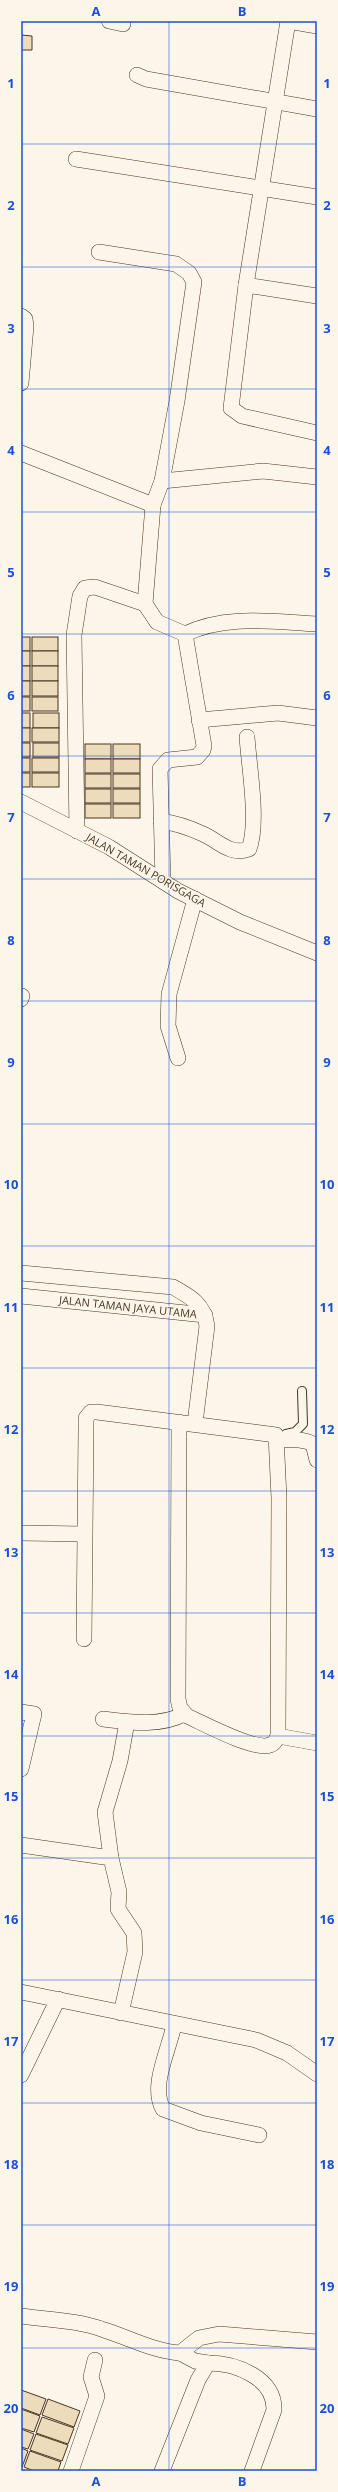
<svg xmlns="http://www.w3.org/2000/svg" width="338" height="2492" viewBox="0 0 338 2492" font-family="'Open Sans',sans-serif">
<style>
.building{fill:#ecdcbc;stroke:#4a3520}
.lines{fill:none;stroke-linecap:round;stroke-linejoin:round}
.lane-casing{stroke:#4a3520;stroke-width:10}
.street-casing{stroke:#4a3520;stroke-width:16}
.lane{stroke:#fbf6e9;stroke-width:8}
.street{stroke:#fbf6e9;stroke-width:15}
.grid{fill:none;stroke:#1d4ed8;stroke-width:1;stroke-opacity:0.55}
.labels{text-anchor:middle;stroke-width:3;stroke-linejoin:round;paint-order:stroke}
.street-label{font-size:11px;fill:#4a3520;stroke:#fbf6e9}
.neatline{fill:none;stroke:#1d4ed8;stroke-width:1.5}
.grid-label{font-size:13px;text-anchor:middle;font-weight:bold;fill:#1d4ed8}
</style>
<rect width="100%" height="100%" fill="#fbf6e9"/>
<g class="building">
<polygon points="21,35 32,36 32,50 21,50"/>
<rect x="21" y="637" width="9" height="14"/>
<rect x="32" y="637" width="26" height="14"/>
<rect x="21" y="651" width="9" height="15"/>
<rect x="32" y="651" width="26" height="15"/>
<rect x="21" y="666" width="9" height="15"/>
<rect x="32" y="666" width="26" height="15"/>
<rect x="21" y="681" width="9" height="15"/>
<rect x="32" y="681" width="26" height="15"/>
<rect x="21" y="697" width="9" height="14"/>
<rect x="32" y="697" width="26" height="14"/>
<rect x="21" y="713" width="9" height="15"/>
<rect x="33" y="713" width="26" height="15"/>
<rect x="21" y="728" width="9" height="14"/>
<rect x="32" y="728" width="27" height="14"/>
<rect x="21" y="743" width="9" height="14"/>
<rect x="33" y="743" width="26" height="14"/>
<rect x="85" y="744" width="26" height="15"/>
<rect x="113" y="744" width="27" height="15"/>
<rect x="21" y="758" width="9" height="14"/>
<rect x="32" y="758" width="27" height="14"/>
<rect x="85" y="759" width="26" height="14"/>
<rect x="113" y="759" width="27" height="14"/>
<rect x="21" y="773" width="9" height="14"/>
<rect x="32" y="773" width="27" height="14"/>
<rect x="85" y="774" width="26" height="14"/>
<rect x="113" y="774" width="27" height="14"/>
<rect x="85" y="789" width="26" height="14"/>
<rect x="113" y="789" width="27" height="14"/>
<rect x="85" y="804" width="26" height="14"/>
<rect x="113" y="804" width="27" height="14"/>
<polygon points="21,2390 46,2399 40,2415 21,2408"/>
<polygon points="48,2399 80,2411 74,2427 42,2415"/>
<polygon points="21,2409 40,2416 34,2432 21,2428"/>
<polygon points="42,2417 74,2428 68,2444 36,2433"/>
<polygon points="21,2429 34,2434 28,2449 21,2447"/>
<polygon points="36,2434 68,2445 62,2461 30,2450"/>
<polygon points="21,2448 28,2451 22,2467 21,2466"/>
<polygon points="30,2451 61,2462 58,2471 34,2471 24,2467"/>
</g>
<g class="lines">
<g class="lane-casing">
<polyline id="lane" points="286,1434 295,1432 303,1424 302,1391"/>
</g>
<g class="street-casing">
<g id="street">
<polyline points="109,21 123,24"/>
<polyline points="288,21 246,285 231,408 242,416 317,433"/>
<polyline points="288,21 317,26"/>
<polyline points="137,75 146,79 317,109"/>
<polyline points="76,159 317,197"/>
<polyline points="99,252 176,264 189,273 194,282 177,401 162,481 153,505 145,604 157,622 185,634 204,746 203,750 197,757 168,760 160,769 163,881"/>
<polyline points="246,285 317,296"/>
<polyline points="21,316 25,319 26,326 21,383"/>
<polyline points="21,453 153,505"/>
<polyline points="162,481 263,471 317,477"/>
<path d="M 185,634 C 226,614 273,622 317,624"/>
<polyline points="199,720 278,713 317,718"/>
<polyline points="21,802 109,847 178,891 240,922 317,953"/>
<path d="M 161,821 C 176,823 190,828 203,834 C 219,841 230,856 249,849 C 259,823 249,767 247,737"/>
<polyline points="77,831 74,635 80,596 85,588 95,587 145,604"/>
<polyline points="21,999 22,996"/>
<polyline points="178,1058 168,1026 169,994 195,899"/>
<path d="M 21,1273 L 173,1287 C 191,1297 204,1304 207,1326 L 195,1423"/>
<polyline points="21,1296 205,1315"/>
<path d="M 277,1440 C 289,1440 302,1438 313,1444 L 317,1460"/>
<polyline points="21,1533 83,1534"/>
<path d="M 84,1639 L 86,1431 L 86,1418 L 91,1412 L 97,1412 L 276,1435 L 279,1498 L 278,1736 C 276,1740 274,1744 270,1745 C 254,1751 203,1723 187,1716 L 180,1708 L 178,1699 L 179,1422"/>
<polyline points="21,1712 34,1714 21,1769"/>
<path d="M 103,1719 C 129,1722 160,1727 184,1714"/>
<polyline points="278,1736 317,1743"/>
<polyline points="21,1845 111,1858 119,1892 118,1909 134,1933 135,1952 121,2013"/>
<polyline points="111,1858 105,1812 120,1761 127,1722"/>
<polyline points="21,1992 256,2040 287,2053 317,2074"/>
<path d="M 174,2025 C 169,2050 150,2086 163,2109 L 201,2123 L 259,2135"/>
<polyline points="21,2075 58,1999"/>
<path d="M 21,2316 C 49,2320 77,2320 104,2330 C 130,2338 153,2351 180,2353 L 199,2338 L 219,2334 L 317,2342"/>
<path d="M 208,2363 C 236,2363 275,2378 274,2410 L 252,2471"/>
<polyline points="71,2471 97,2396 91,2377 95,2360"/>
<polyline points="162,2471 198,2380 208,2363 195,2361 180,2353"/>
</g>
</g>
<use href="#lane" class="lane"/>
<use href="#street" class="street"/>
</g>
<path class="grid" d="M 169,21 L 169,2471M 21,144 L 317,144M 21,267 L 317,267M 21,389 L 317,389M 21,512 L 317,512M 21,634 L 317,634M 21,756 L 317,756M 21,879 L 317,879M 21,1001 L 317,1001M 21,1124 L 317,1124M 21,1246 L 317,1246M 21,1368 L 317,1368M 21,1491 L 317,1491M 21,1613 L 317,1613M 21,1736 L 317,1736M 21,1858 L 317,1858M 21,1980 L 317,1980M 21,2103 L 317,2103M 21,2225 L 317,2225M 21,2348 L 317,2348"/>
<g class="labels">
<g class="street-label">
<text transform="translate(146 870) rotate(30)" y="4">JALAN TAMAN PORISGAGA</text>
<text transform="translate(128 1307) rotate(6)" y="4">JALAN TAMAN JAYA UTAMA</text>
</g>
</g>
<rect width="338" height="2492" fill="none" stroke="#fbf6e9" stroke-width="44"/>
<rect x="22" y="22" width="294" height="2448" class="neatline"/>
<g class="grid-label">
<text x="96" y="16">A</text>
<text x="242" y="16">B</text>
<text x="11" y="88">1</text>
<text x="327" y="88">1</text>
<text x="11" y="210">2</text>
<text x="327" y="210">2</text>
<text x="11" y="333">3</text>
<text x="327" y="333">3</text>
<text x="11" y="455">4</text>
<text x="327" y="455">4</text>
<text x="11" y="577">5</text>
<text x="327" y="577">5</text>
<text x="11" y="700">6</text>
<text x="327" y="700">6</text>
<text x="11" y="822">7</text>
<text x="327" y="822">7</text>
<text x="11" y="945">8</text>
<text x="327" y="945">8</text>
<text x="11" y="1067">9</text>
<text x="327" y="1067">9</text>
<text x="11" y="1189">10</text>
<text x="327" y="1189">10</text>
<text x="11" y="1312">11</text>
<text x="327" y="1312">11</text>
<text x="11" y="1434">12</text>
<text x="327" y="1434">12</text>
<text x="11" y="1557">13</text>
<text x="327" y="1557">13</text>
<text x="11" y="1679">14</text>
<text x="327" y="1679">14</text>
<text x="11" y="1801">15</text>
<text x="327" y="1801">15</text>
<text x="11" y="1924">16</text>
<text x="327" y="1924">16</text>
<text x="11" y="2046">17</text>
<text x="327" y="2046">17</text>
<text x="11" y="2169">18</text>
<text x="327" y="2169">18</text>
<text x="11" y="2291">19</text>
<text x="327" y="2291">19</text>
<text x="11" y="2413">20</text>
<text x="327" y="2413">20</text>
<text x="96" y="2486">A</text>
<text x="242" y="2486">B</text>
</g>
</svg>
